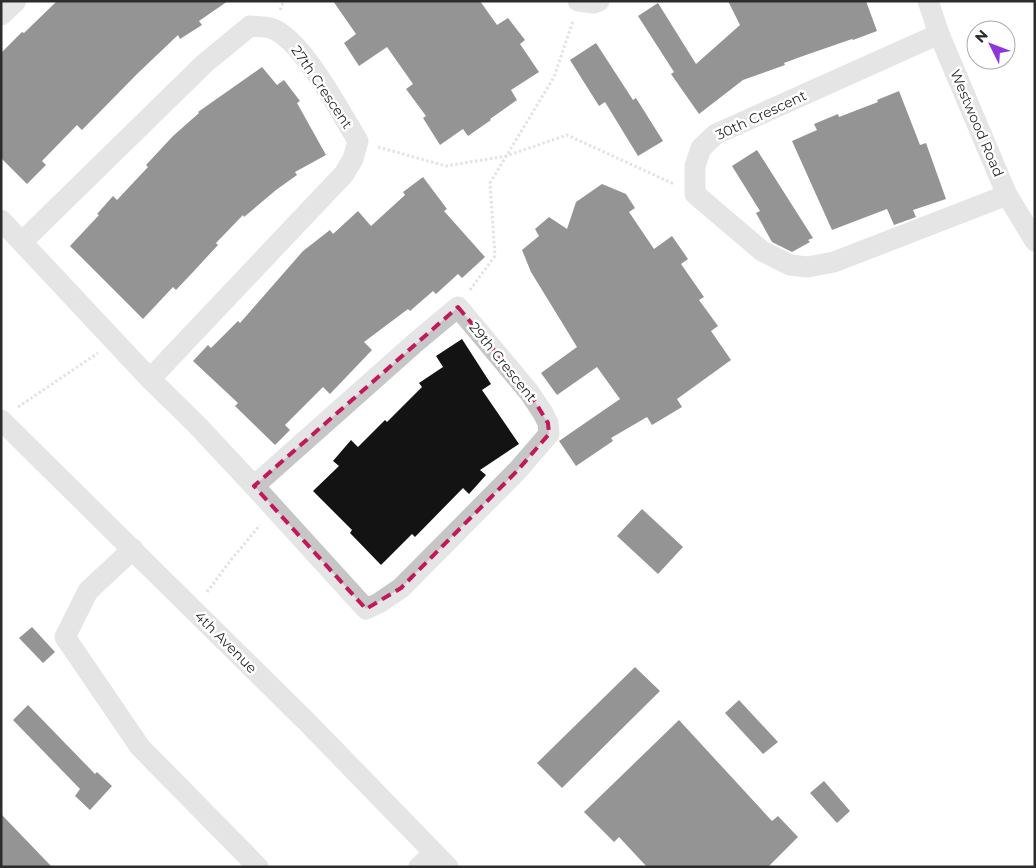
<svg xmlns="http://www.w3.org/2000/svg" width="1036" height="868" viewBox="0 0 1036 868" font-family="Montserrat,sans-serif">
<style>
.building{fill:#131313}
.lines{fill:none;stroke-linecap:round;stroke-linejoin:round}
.path{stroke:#c0c0c0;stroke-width:3;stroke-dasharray:2.5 2.5;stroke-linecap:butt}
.minor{stroke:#c6c6c6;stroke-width:21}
.marked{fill:none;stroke:#c2185b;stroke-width:4;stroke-dasharray:10 6;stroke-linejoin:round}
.labels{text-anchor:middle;stroke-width:5;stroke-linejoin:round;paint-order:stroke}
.street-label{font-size:14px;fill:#2c2c2c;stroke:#fff}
</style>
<rect width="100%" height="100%" fill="#fff"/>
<g class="building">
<polygon points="57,1 228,1 199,21 202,25 180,39 178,35 137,74 82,130 77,125 42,161 46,165 27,184 1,158 1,53 22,32 24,33"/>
<polygon points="333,1 480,1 497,25 508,18 525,40 520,44 539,72 511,90 517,100 490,119 491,120 468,136 463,129 440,145 423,118 426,116 406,89 413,84 387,47 359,66 344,43 356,34"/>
<polygon points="728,1 866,1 877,31 853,40 852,39 803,56 784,63 785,65 743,80 699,114 671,74 674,72 638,16 658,3 696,64 740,25"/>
<polygon points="596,43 633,100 636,98 663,141 638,156 605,102 599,106 570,60"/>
<polygon points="262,67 277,85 284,80 300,101 297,103 326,155 295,172 297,175 276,190 244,217 243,215 216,243 218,245 194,271 176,290 173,287 143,319 70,246 99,215 97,214 113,196 117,200 148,167 146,165 173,136 199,113 198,112"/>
<polygon points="899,91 920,145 926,143 946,199 913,210 916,217 894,225 887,209 832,230 792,141 817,130 814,124 838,114 839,117 878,102 877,100"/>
<polygon points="757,150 813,238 808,240 810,242 792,252 772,242 756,213 760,211 732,166"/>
<polygon points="423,177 447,209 444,211 485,257 462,278 458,274 436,294 433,291 410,311 408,309 364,342 372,350 330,394 323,387 285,425 290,430 275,445 235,406 238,403 193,361 208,345 211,348 238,321 240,323 303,251 330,230 333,234 358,211 371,226 405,195 403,192"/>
<polygon points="602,184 626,194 635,208 629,212 654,249 672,236 688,259 681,264 704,297 699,300 718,326 711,331 731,360 677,399 682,407 652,425 647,417 611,438 613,441 576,466 559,441 620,399 597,367 557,395 541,373 577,347 531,272 522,250 539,236 535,229 549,217 567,229 576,202"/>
<polygon points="462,339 491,384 482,390 519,444 480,470 486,475 469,494 463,488 415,537 412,534 381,565 350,533 352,530 313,491 339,466 333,461 351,440 358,447 385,420 387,422 422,387 419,383 443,367 436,356"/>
<polygon points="642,509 683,547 658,574 617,536"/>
<polygon points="32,627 55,652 43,663 19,638"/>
<polygon points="635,667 660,691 562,788 537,763"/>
<polygon points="739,700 778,742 763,754 725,713"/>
<polygon points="28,705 95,774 97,772 112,786 90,810 75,796 80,789 13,720"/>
<polygon points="679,720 772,821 778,816 798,837 768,867 647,867 619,837 614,842 584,812"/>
<polygon points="824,781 850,811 837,823 810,793"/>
<polygon points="1,814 52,867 1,867"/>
</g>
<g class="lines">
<g class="path">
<polyline points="280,10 284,1"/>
<polyline points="378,147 446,166 506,156 567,135 674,184"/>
<polyline points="470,290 495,256 490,183 554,77 573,21"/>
<polyline points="18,407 98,353"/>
<polyline points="207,592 231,560 260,525"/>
</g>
<g class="minor">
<polyline points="578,1 594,3 599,1"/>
<polyline points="928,1 939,34 1007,195 1035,241"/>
<polyline points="1,15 16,1"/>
<polyline points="939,34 716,134 701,148 695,166 695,194 762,251 790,265 808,267 834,262 1007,195"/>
<polyline points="1,220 150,379 197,425 254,486 366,609 379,603 401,588 517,471 549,434 548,423 543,413 529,392 458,307 416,342 254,486"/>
<path d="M 22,242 L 205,63 L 250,26 C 257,27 266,26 273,29 C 304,42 340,112 358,141 L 353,159 L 344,174 L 150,379"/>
<polyline points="1,420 307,722 448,867"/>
<polyline points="133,549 88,591 65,637 140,747 258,867"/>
<polyline points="419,867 434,853"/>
</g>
</g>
<path d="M0 0H1036V868H0ZM 458,307 L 529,392 L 548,423 L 549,434 L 517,471 L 401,588 L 366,609 L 254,486 Z" fill="#fff" fill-opacity=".55" fill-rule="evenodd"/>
<path class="marked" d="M 458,307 L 529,392 L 548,423 L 549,434 L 517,471 L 401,588 L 366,609 L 254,486 Z"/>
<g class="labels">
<g class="street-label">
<text transform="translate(322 87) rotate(56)" y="5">27th Crescent</text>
<text transform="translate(761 115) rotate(-25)" y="5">30th Crescent</text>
<text transform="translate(977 123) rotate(67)" y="5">Westwood Road</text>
<text transform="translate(503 362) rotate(51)" y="5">29th Crescent</text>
<text transform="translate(226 642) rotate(45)" y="5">4th Avenue</text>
</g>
</g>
<rect width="1036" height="868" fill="none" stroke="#2c2c2c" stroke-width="5"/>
<g transform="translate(991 45) rotate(312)"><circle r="24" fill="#ffffff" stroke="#ababab"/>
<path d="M0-4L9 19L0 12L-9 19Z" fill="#9034de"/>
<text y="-8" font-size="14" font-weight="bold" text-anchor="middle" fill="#2c2c2c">N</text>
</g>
</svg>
